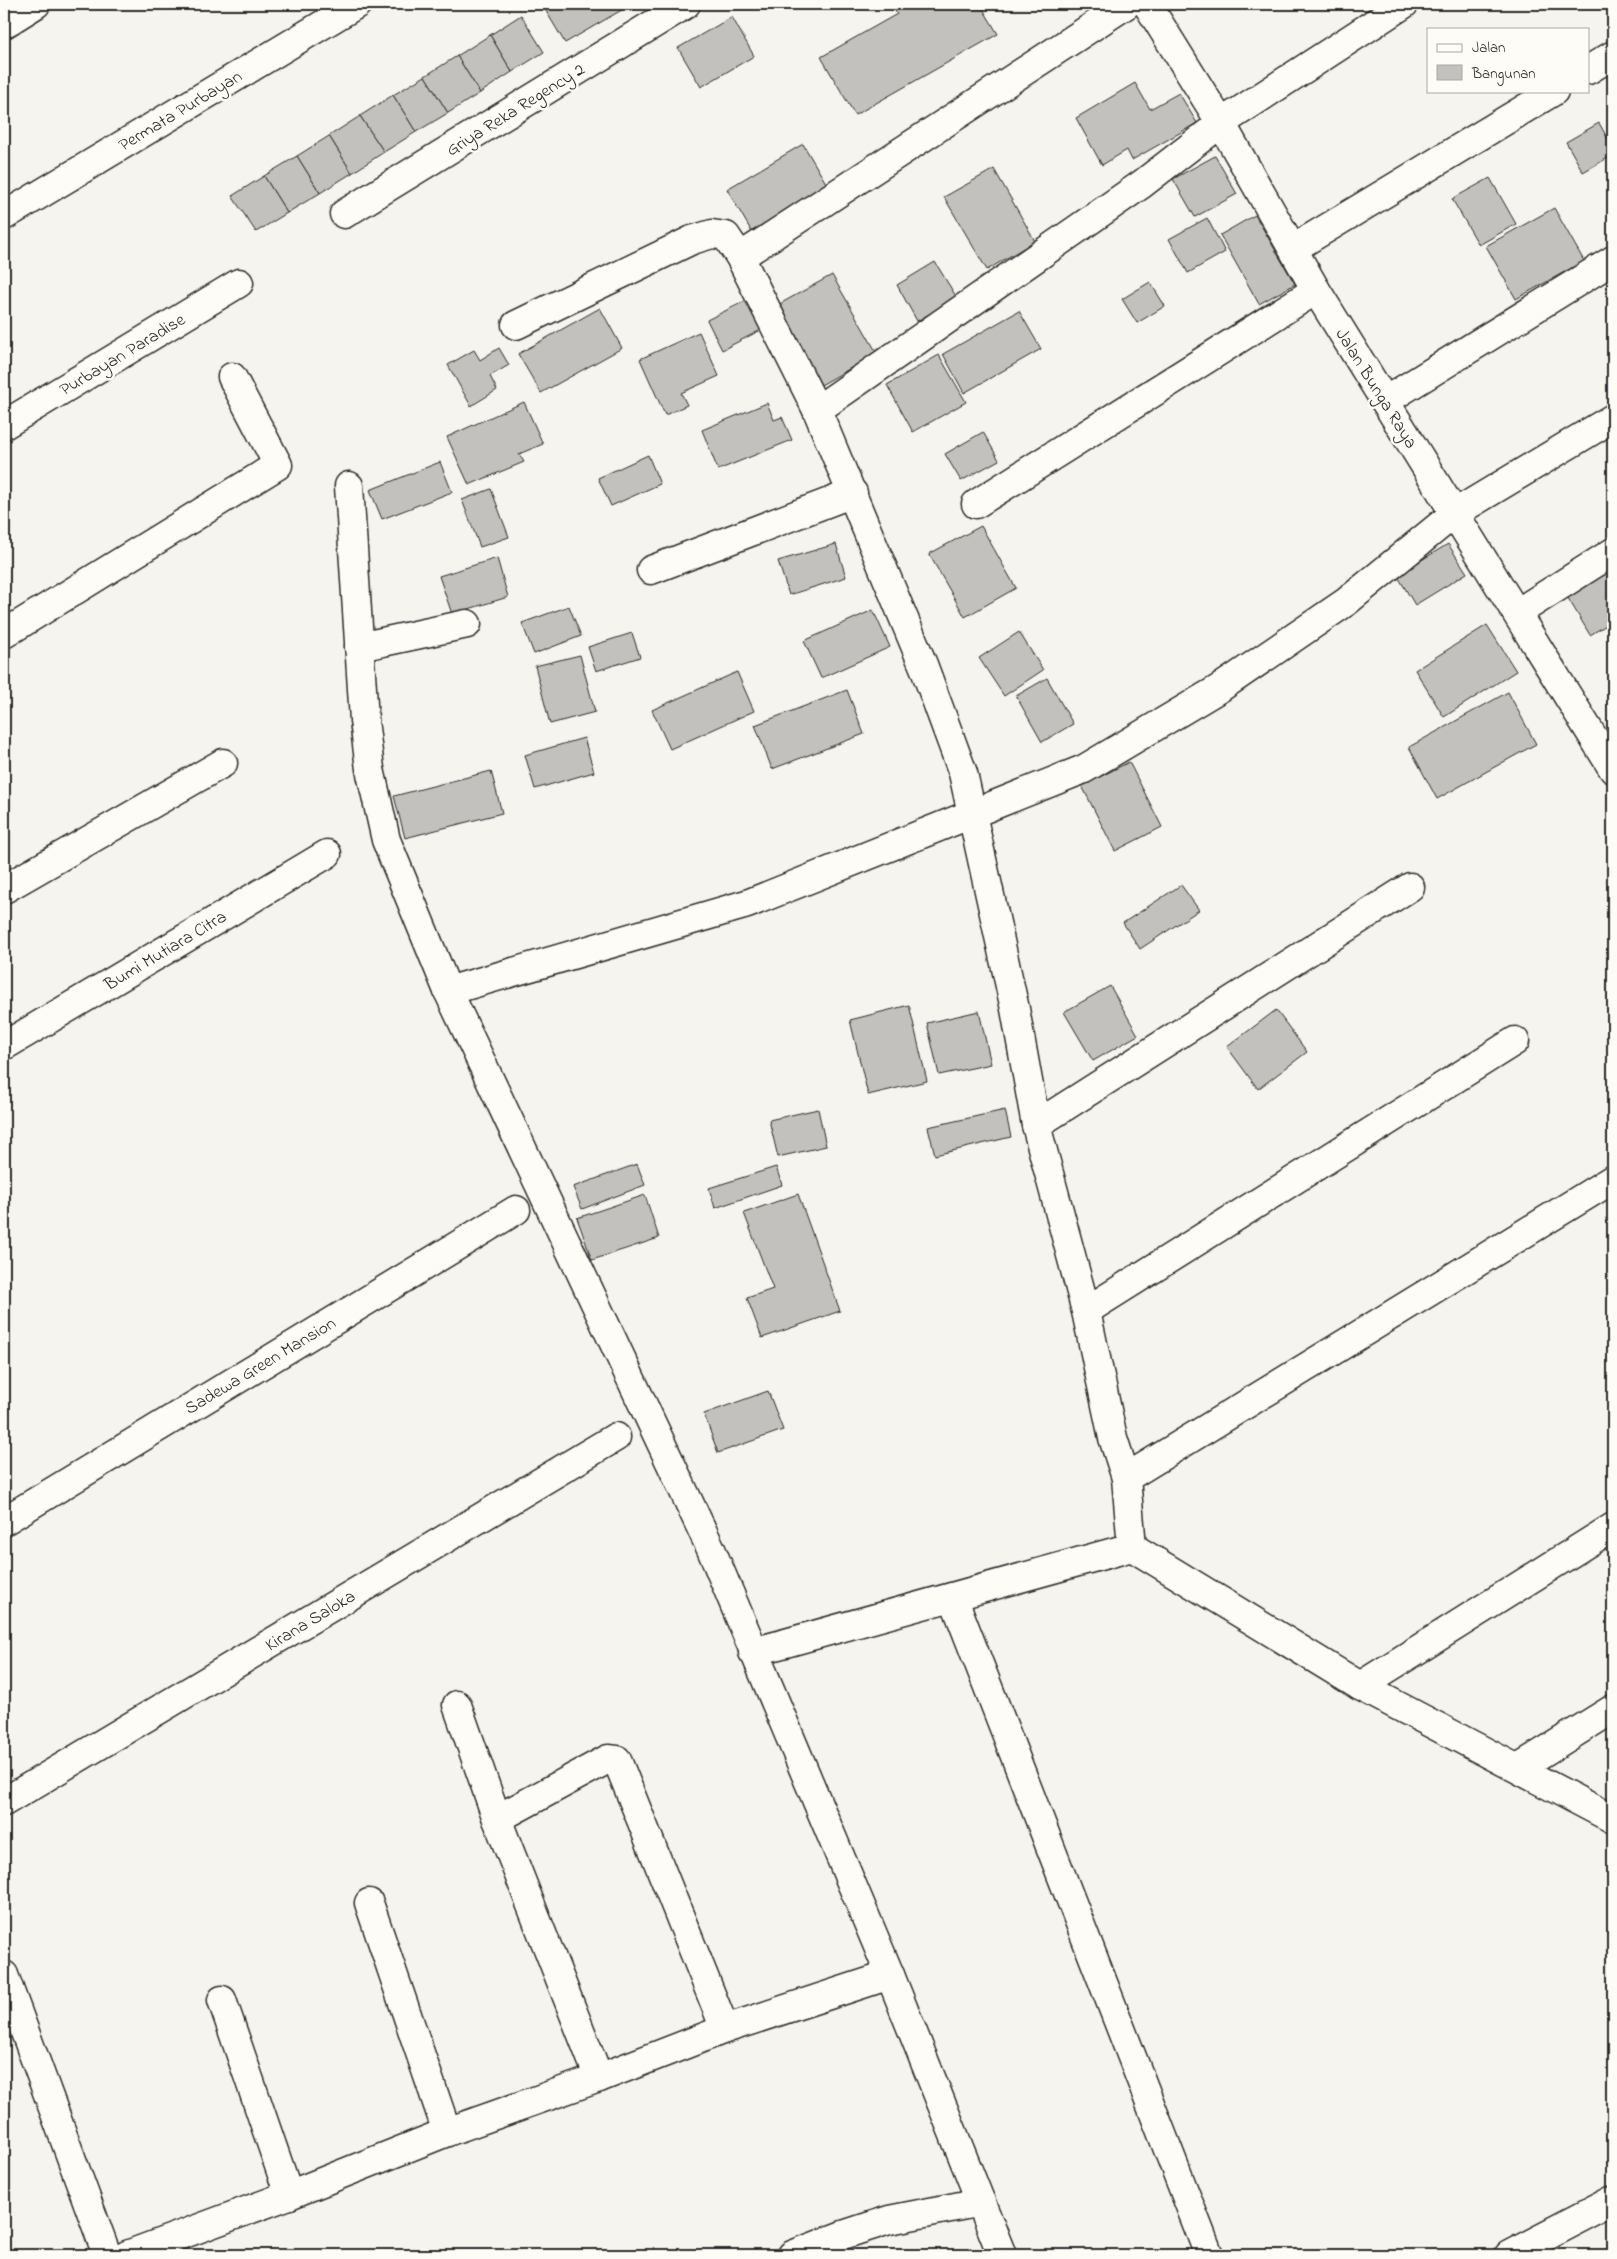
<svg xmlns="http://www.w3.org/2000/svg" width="1617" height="2259" viewBox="0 0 1617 2259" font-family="'Indie Flower',sans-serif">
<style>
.building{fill:#c2c1be;stroke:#2b2b2b}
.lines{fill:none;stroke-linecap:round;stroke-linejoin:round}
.minor-casing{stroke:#2b2b2b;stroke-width:31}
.major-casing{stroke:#2b2b2b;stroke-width:31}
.minor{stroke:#fdfcf7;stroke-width:28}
.major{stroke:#fdfcf7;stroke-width:28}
.labels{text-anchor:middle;stroke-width:5;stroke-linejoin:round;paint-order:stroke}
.street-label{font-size:18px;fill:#2b2b2b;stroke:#fdfcf7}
</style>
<rect width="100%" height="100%" fill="#f5f4ef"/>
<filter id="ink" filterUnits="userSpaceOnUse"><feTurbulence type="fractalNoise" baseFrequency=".02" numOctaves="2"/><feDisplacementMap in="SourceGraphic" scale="10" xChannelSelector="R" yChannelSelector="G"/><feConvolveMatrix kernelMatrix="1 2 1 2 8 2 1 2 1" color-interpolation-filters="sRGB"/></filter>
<g filter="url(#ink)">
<g class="building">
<polygon points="546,4 632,4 565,43 543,6"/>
<polygon points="891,4 980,4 998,34 855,115 821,57 897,14"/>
<polygon points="521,15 544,52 512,72 490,35"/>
<polygon points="732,17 754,56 701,87 678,48"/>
<polygon points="490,35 512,72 480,93 457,56"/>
<polygon points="457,56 480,93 448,113 425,76"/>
<polygon points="425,76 448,113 416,132 393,95"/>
<polygon points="1135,83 1150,109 1179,93 1197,123 1132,160 1127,150 1102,165 1076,118"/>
<polygon points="393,95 416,132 384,152 360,116"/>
<polygon points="360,116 384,152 352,173 329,136"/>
<polygon points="1599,123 1613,148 1613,155 1583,172 1566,142"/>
<polygon points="329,136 352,173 320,193 297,156"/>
<polygon points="803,144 830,190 753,234 727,189"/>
<polygon points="297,156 320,193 287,213 264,176"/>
<polygon points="1215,156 1237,194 1195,217 1173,179"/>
<polygon points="994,169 1035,241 987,270 944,197"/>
<polygon points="264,176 287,213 256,232 232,196"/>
<polygon points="1490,178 1516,224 1479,245 1452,199"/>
<polygon points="1554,208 1584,261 1516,299 1486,246"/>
<polygon points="1255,215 1295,284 1259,304 1220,235"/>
<polygon points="1207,218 1225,252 1188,273 1169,239"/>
<polygon points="935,262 957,298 917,321 897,285"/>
<polygon points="832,275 877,353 821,385 776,306"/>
<polygon points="1150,282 1165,306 1137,323 1122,299"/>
<polygon points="747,300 761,330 722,350 707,320"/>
<polygon points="600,308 622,348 541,393 518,354"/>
<polygon points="1019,311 1041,349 964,393 943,354"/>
<polygon points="699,332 719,376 681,393 687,405 665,415 640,359"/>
<polygon points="499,348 509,365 490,376 497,390 471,406 448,365 474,350 480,360"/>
<polygon points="939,355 966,402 913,432 887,385"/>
<polygon points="524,402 543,444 519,454 524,462 469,485 447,437"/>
<polygon points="767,403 774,420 782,417 792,440 718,470 702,430"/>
<polygon points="983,432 999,460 961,481 945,454"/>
<polygon points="648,455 660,484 611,506 598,478"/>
<polygon points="440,462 452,492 382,519 370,490"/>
<polygon points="491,489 509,537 480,547 462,500"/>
<polygon points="981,526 1016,588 965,617 929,554"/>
<polygon points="836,544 846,577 789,595 778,561"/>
<polygon points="1448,544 1467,573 1415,605 1397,575"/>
<polygon points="497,558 508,597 452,614 439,576"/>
<polygon points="1606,568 1613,579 1613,621 1590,635 1565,593"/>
<polygon points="569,606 581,636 534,654 522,623"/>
<polygon points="873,610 890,647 821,678 804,641"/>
<polygon points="1487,625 1516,671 1444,717 1415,670"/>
<polygon points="1019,632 1043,670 1004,696 979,658"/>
<polygon points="632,633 640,657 596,671 588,647"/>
<polygon points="580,655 595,712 550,724 535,666"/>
<polygon points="737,672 754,711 670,749 652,710"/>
<polygon points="1047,678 1073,724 1042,742 1016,696"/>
<polygon points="847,690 864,734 772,769 755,725"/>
<polygon points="1508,692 1536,744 1437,799 1409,747"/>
<polygon points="584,738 594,772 535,789 525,755"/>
<polygon points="1129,762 1162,827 1115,851 1082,786"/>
<polygon points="491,771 502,813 405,838 394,796"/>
<polygon points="1181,885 1199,910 1140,949 1123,923"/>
<polygon points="1110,986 1138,1035 1093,1061 1064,1012"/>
<polygon points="909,1005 927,1081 868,1095 850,1020"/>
<polygon points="1276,1010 1307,1052 1258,1089 1227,1047"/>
<polygon points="979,1011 991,1064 939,1075 927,1023"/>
<polygon points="818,1109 826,1146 778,1157 769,1120"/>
<polygon points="1005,1110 1011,1137 935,1155 928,1127"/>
<polygon points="637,1164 645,1185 582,1209 573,1187"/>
<polygon points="776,1167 782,1185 715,1208 709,1188"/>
<polygon points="798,1194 840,1311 762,1338 747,1298 773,1289 744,1213"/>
<polygon points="645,1195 659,1238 592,1260 577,1218"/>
<polygon points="768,1391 783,1430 718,1453 704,1414"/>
</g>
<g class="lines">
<g class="minor-casing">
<g id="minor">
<polyline points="4,24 36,4"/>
<polyline points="1588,70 1613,55"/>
<polyline points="344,214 686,4"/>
<polyline points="4,216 357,4"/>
<polyline points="1294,248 1554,91"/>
<polyline points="740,257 1127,4"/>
<polyline points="516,325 692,240 712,234 726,236 740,257 817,410 924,667 963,773 1015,1009 1036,1125 1086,1311 1113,1438 1126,1478 1132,1547"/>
<polyline points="1385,401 1613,260"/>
<polyline points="817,410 1142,184 1221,123 1404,4"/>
<polyline points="4,425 239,283"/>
<polyline points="349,486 364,720 370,769 386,840 448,991 711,1549 890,1975 1002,2255"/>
<polyline points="976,504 1316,290"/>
<polyline points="651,570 853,493"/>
<polyline points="1517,613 1613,552"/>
<polyline points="4,634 278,465 232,377"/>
<polyline points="359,647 467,624"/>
<polyline points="4,889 223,763"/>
<polyline points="448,991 747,904 1084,769 1220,688 1346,602 1455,513 1613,418"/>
<polyline points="4,1046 327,854"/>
<polyline points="1036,1125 1410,887"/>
<polyline points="1086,1311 1515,1041"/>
<polyline points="1126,1478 1613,1179"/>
<polyline points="4,1521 516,1210"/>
<polyline points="953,1597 1209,2255"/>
<polyline points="753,1652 1132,1547 1360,1686 1613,1819"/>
<polyline points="1360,1686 1613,1527"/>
<polyline points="457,1705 497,1819 599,2078"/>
<polyline points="1518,1768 1613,1709"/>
<polyline points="4,1802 616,1437"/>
<polyline points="497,1819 608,1759 617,1760 725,2029"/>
<polyline points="369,1903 447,2132"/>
<polyline points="4,1975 107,2255"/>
<polyline points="222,2000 289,2195"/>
<polyline points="127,2255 289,2195 447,2132 599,2078 725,2029 890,1975"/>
<polyline points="792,2255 843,2235 889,2220 981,2202"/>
<polyline points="1509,2255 1613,2201"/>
</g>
</g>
<g class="major-casing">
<polyline id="major" points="1147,4 1221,123 1316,290 1613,769"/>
</g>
<use href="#minor" class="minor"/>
<use href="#major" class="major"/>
</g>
</g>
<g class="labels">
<g class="street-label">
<text transform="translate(515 109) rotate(-32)" y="6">Griya Reka Regency 2</text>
<text transform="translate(180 110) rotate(-31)" y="6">Permata Purbayan</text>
<text transform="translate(122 354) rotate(-31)" y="6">Purbayan Paradise</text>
<text transform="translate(1377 388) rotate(58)" y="6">Jalan Bunga Raya</text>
<text transform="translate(165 950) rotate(-31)" y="6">Bumi Mutiara Citra</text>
<text transform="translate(260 1365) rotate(-31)" y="6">Sadewa Green Mansion</text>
<text transform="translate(310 1620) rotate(-31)" y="6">Kirana Saloka</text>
</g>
</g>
<rect width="1617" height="2259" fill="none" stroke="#fdfcf7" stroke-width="20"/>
<rect x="10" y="10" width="1597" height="2239" fill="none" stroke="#2b2b2b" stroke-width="2" filter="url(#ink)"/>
<rect x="1427" y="28" width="162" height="65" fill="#fdfcf7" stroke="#a9a8a5"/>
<rect x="1437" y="44" width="25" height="8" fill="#fdfcf7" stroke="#a9a8a5"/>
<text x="1472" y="52" font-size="15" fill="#2b2b2b">Jalan</text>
<rect x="1437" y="65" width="25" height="15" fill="#c2c1be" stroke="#a9a8a5"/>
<text x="1472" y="78" font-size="15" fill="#2b2b2b">Bangunan</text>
</svg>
